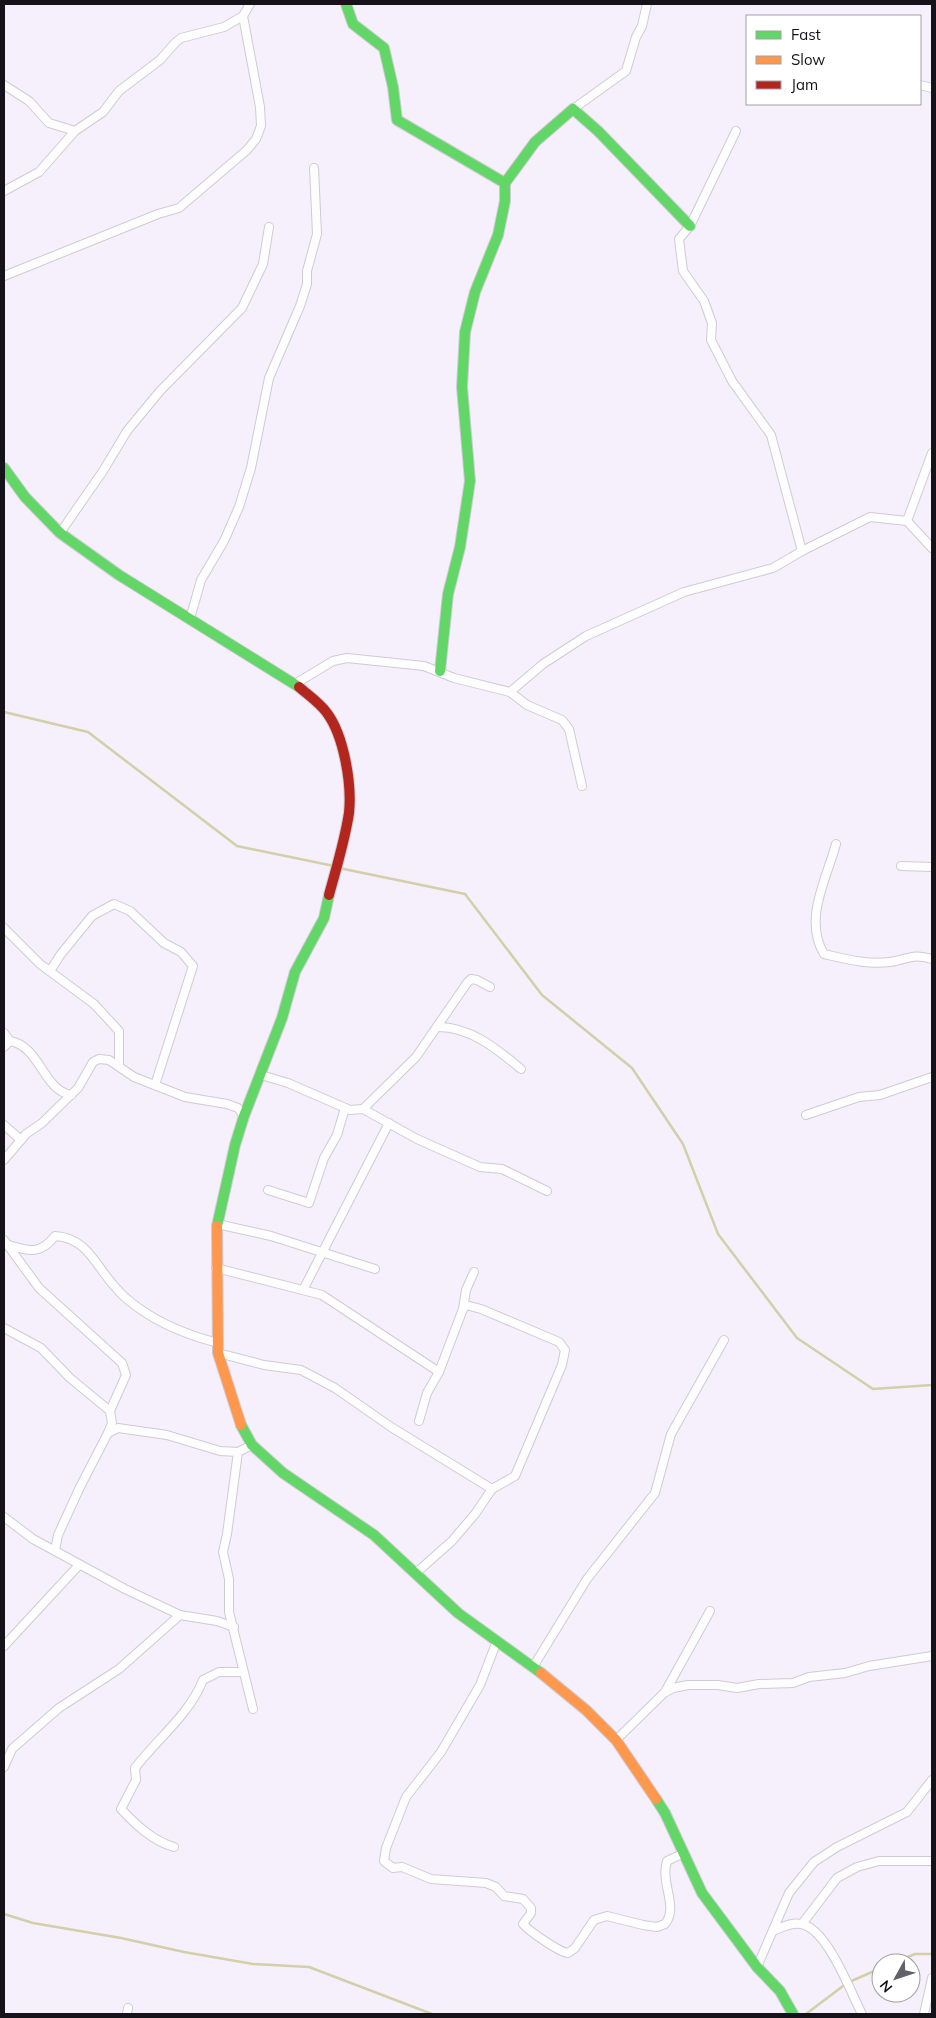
<svg xmlns="http://www.w3.org/2000/svg" width="936" height="2018" viewBox="0 0 936 2018" font-family="Mulish,sans-serif">
<style>
.lines{fill:none;stroke-linecap:round;stroke-linejoin:round}
.stream{stroke:#d2cfaa;stroke-width:2.5}
.street-casing{stroke:#cfcbd5;stroke-width:10}
.fast-casing{stroke:#cfcbd5;stroke-width:12}
.slow-casing{stroke:#cfcbd5;stroke-width:12}
.jam-casing{stroke:#cfcbd5;stroke-width:12}
.street{stroke:#fefdfe;stroke-width:8}
.fast{stroke:#63d668;stroke-width:10}
.slow{stroke:#ff974d;stroke-width:10}
.jam{stroke:#b3261e;stroke-width:10}
</style>
<rect width="100%" height="100%" fill="#f5f0fb"/>
<g class="lines">
<g class="stream">
<polyline points="4,712 88,732 237,846 334,866"/>
<polyline points="339,868 465,894 542,995 632,1068 683,1144 718,1234 797,1338 873,1389 932,1385"/>
<polyline points="4,1914 33,1923 121,1938 184,1952 253,1964 309,1967 432,2014"/>
<polyline points="893,1963 915,1954 932,1954"/>
<polyline points="806,2014 847,1983 881,1968"/>
</g>
<g class="street-casing">
<g id="street">
<polyline points="4,85 29,101 49,123 75,131"/>
<polyline points="920,85 932,88"/>
<polyline points="573,109 626,71 636,37 642,26 647,4"/>
<polyline points="736,131 690,226 679,239 683,271 704,301 712,323 711,340 732,381 771,435 802,551"/>
<polyline points="4,191 39,172 75,131 103,112 119,91 160,60 175,43 181,38 224,27 243,16 250,4"/>
<polyline points="4,276 158,214 179,208 247,150 256,139 261,126 260,107 243,16"/>
<polyline points="907,521 932,453"/>
<polyline points="60,533 103,471 127,431 160,391 242,308 263,264 269,227"/>
<polyline points="190,619 201,580 224,541 239,507 251,468 269,378 300,306 307,284 307,271 317,234 314,168"/>
<polyline points="295,684 333,661 347,658 424,666 454,678 510,692 527,705 562,720 569,729 582,786"/>
<polyline points="510,692 543,664 586,636 684,592 773,568 802,551 870,517 907,521 932,548"/>
<path d="M 836,844 C 827,878 803,919 824,954 C 846,959 867,965 890,962 C 910,959 911,953 932,959"/>
<polyline points="901,866 932,867"/>
<polyline points="4,928 40,964 94,1004 119,1031 119,1065"/>
<polyline points="50,971 61,954 92,916 114,904 130,911 164,943 181,952 193,966 155,1085"/>
<path d="M 438,1027 C 471,1027 497,1049 521,1069"/>
<polyline points="4,1033 10,1041"/>
<path d="M 4,1047 L 10,1041 C 40,1046 43,1090 71,1095"/>
<polyline points="261,1075 288,1083 350,1110 363,1109 416,1057 467,983 471,979 477,980 490,987"/>
<polyline points="363,1109 417,1139 480,1167 502,1169 547,1191"/>
<polyline points="806,1115 859,1097 880,1095 932,1077"/>
<polyline points="4,1125 21,1140"/>
<polyline points="4,1160 26,1134 42,1123 78,1088 93,1062 99,1059 109,1060 134,1077 185,1097 227,1104 238,1108 244,1116"/>
<polyline points="268,1190 309,1203 324,1158 337,1135 345,1108"/>
<polyline points="217,1224 271,1236 375,1269"/>
<polyline points="4,1240 39,1288 122,1363 126,1375 110,1411"/>
<path d="M 9,1245 C 30,1252 41,1254 55,1236 C 89,1238 96,1268 117,1289 C 123,1297 133,1304 140,1309 C 164,1326 191,1336 218,1343"/>
<polyline points="216,1268 322,1295 439,1372"/>
<polyline points="303,1290 389,1123"/>
<polyline points="4,1328 41,1348 70,1378 110,1411 112,1423 108,1433"/>
<polyline points="218,1353 264,1365 301,1370 335,1388 391,1427 492,1489"/>
<polyline points="419,1421 427,1393 439,1372 463,1309 466,1290 474,1272"/>
<polyline points="238,1452 227,1534 223,1552 229,1579 229,1612 253,1709"/>
<polyline points="4,1517 33,1539 125,1589 180,1615 217,1621 234,1627"/>
<polyline points="55,1550 58,1535 80,1487 108,1433 118,1428 167,1435 220,1451 238,1452 252,1445"/>
<polyline points="416,1573 452,1541 475,1514 492,1489 515,1476 562,1365 565,1350 559,1342 481,1309 466,1305 463,1309"/>
<path d="M 497,1641 L 480,1685 L 441,1752 L 406,1797 L 386,1848 L 384,1861 L 393,1868 L 402,1867 L 431,1879 L 486,1883 L 496,1887 L 504,1896 L 523,1899 L 531,1908 L 531,1913 L 523,1924 C 529,1931 559,1952 568,1953 L 575,1948 L 594,1920 L 607,1916 L 643,1925 L 657,1927 L 665,1924 C 679,1907 660,1884 667,1861 L 684,1853"/>
<polyline points="4,1646 79,1565"/>
<polyline points="533,1667 587,1579 655,1493 671,1434 724,1340"/>
<polyline points="665,1692 710,1611"/>
<polyline points="616,1740 664,1693 673,1688 688,1685 718,1685 737,1688 759,1684 793,1683 809,1677 845,1673 869,1666 932,1656"/>
<polyline points="4,1767 12,1749 59,1708 119,1669 180,1615"/>
<path d="M 174,1847 C 153,1841 136,1825 121,1809 L 136,1780 L 135,1768 C 158,1738 189,1715 203,1680 L 219,1672 L 243,1672"/>
<polyline points="802,1924 837,1878 857,1867 879,1861 932,1861"/>
<path d="M 775,1930 C 783,1927 792,1922 801,1924 C 827,1928 850,1991 862,2014"/>
<polyline points="757,1967 789,1893 814,1862 837,1847 907,1812 932,1780"/>
<polyline points="127,2014 128,2008"/>
<polyline points="924,2014 932,1978"/>
</g>
</g>
<g class="fast-casing">
<g id="fast">
<polyline points="346,4 353,24 384,48 393,87 397,120 505,183 535,142 573,109 598,131 690,226"/>
<polyline points="4,468 25,497 60,533 119,575 299,687"/>
<polyline points="440,671 448,594 460,547 470,481 462,387 465,332 475,292 498,235 505,201 505,183"/>
<polyline points="217,1226 235,1145 244,1116 282,1018 295,972 324,918 329,895"/>
<polyline points="241,1425 252,1445 283,1473 374,1535 458,1613 541,1673"/>
<polyline points="656,1799 665,1813 702,1893 757,1967 780,1991 793,2014"/>
</g>
</g>
<g class="slow-casing">
<g id="slow">
<polyline points="217,1226 218,1353 241,1425"/>
<polyline points="541,1673 586,1710 616,1740 656,1799"/>
</g>
</g>
<g class="jam-casing">
<path id="jam" d="M 299,687 C 308,695 320,703 327,713 C 344,736 352,784 349,813 C 345,840 336,869 329,895"/>
</g>
<use href="#street" class="street"/>
<use href="#fast" class="fast"/>
<use href="#slow" class="slow"/>
<use href="#jam" class="jam"/>
</g>
<rect width="936" height="2018" fill="none" stroke="#15121a" stroke-width="10"/>
<rect x="746" y="15" width="175" height="90" fill="#ffffff" stroke="#a1a0a3"/>
<rect x="756" y="31" width="25" height="8" fill="#63d668" stroke="#a1a0a3"/>
<text x="791" y="40" font-size="15" fill="#15121a">Fast</text>
<rect x="756" y="56" width="25" height="8" fill="#ff974d" stroke="#a1a0a3"/>
<text x="791" y="65" font-size="15" fill="#15121a">Slow</text>
<rect x="756" y="81" width="25" height="8" fill="#b3261e" stroke="#a1a0a3"/>
<text x="791" y="90" font-size="15" fill="#15121a">Jam</text>
<g transform="translate(896 1978) rotate(230)"><circle r="24" fill="#ffffff" stroke="#a1a0a3"/>
<path d="M0-4L9 19L0 12L-9 19Z" fill="#636069"/>
<text y="-8" font-size="14" font-weight="bold" text-anchor="middle" fill="#15121a">N</text>
</g>
</svg>
